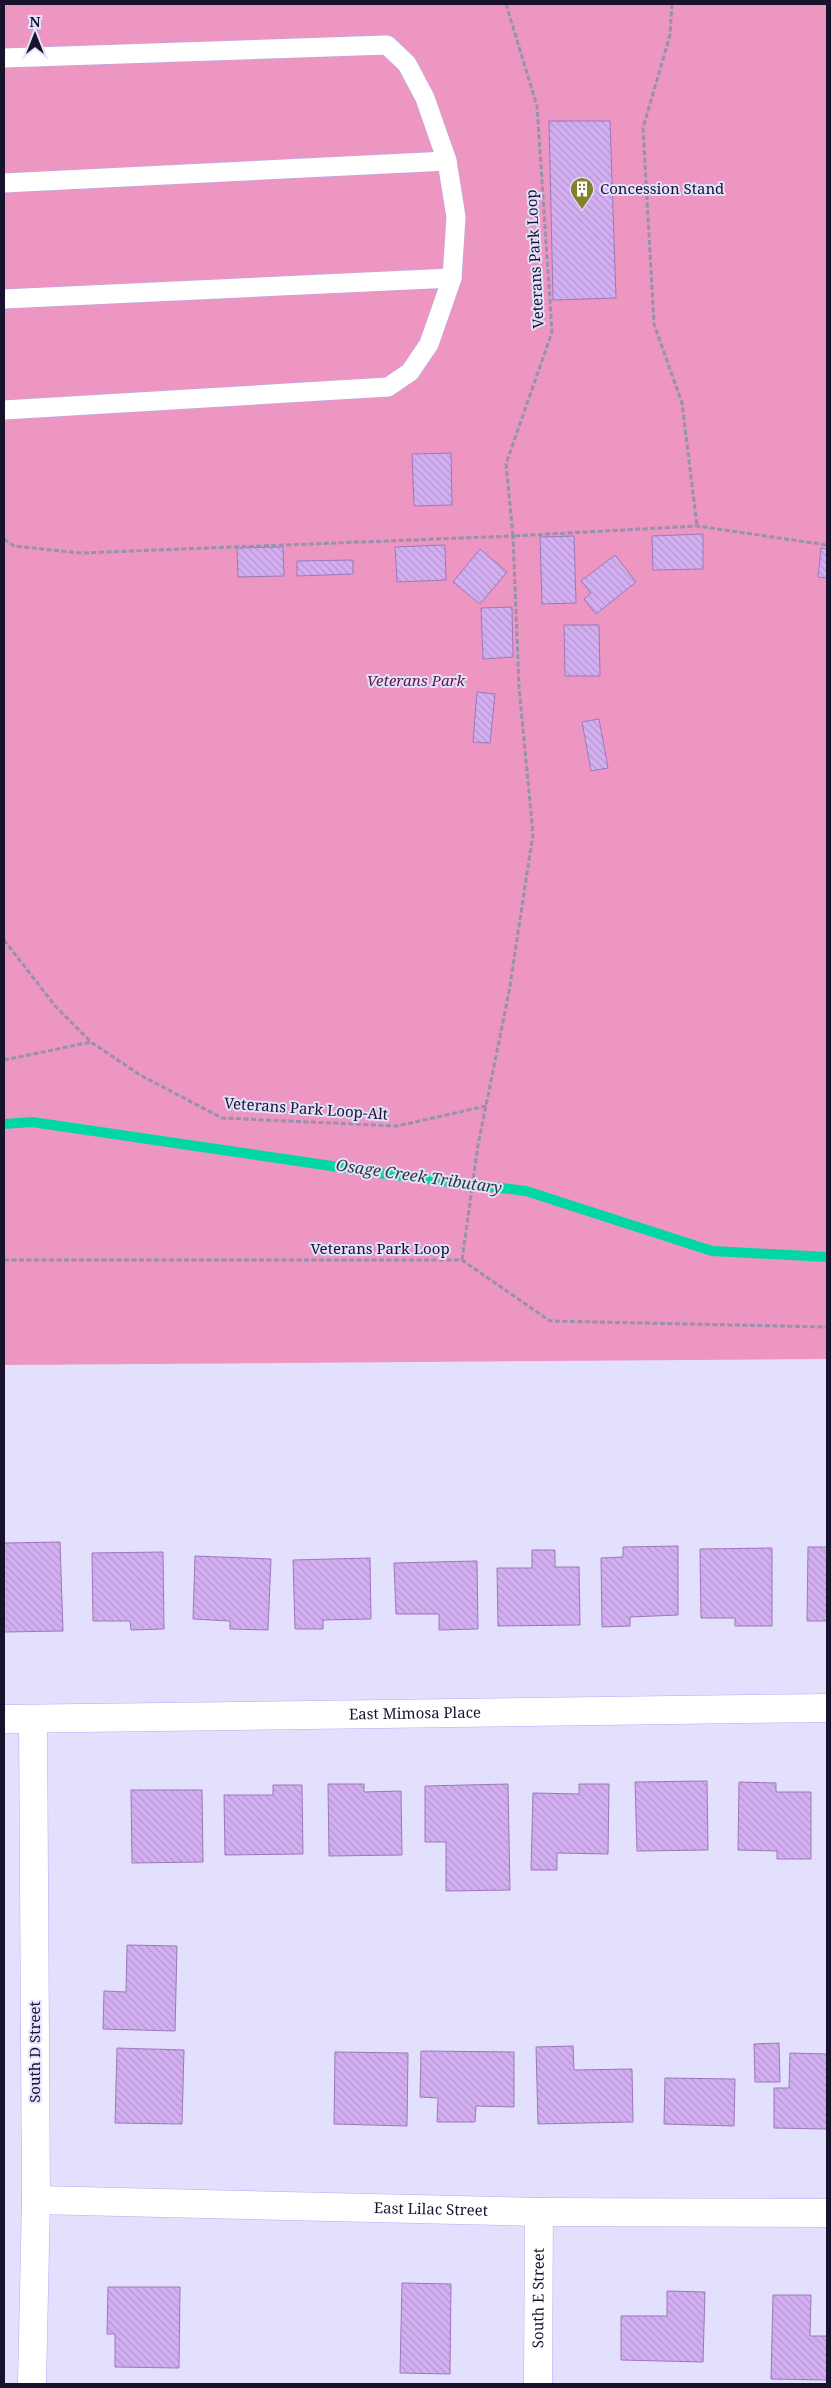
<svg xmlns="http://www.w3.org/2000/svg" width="831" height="2388" viewBox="0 0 831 2388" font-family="'Noto Serif',serif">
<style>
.park{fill:#ec96c1}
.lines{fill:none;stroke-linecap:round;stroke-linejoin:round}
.stream{stroke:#00d7a5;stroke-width:10}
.building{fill:url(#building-back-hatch);stroke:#9c79b9}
.service-casing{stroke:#b3acf3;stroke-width:20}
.minor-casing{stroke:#b3acf3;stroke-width:29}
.path{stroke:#9592ae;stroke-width:3;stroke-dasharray:5 2.5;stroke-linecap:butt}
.service{stroke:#fff;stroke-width:19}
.minor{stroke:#fff;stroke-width:28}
.labels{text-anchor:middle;stroke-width:4;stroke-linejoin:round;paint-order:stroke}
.poi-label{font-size:15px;fill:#17132d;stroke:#e2e0fd;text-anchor:start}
.street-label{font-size:15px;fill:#17132d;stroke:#e2e0fd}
.park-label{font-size:15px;font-style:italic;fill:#5e1741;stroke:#e2e0fd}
.water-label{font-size:16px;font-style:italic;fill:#254036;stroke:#e2e0fd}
</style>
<defs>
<pattern id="building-back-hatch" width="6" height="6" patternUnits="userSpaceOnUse" patternTransform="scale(1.25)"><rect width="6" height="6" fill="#d3aff2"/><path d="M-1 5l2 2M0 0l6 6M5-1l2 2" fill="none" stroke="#b496d0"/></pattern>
</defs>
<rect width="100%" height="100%" fill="#e2e0fd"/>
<polygon class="park" points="4,4 827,4 827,1359 4,1365"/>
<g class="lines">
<polyline class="stream" points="4,1124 32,1122 393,1175 526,1191 712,1251 827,1257"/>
</g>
<g class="building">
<polygon points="549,121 610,121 616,298 553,300"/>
<polygon points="451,453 452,505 414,506 412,454"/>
<polygon points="703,534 703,569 653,570 652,536"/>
<polygon points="574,536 576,603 542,604 540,537"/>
<polygon points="445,545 446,580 397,582 395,547"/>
<polygon points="283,547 284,576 238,577 237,548"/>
<polygon points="821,548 827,549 827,578 818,577"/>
<polygon points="480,549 507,572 480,604 453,582"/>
<polygon points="615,555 636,582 596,614 584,599 591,593 581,581"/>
<polygon points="353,560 353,574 297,576 297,561"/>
<polygon points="512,607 513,657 483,659 481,608"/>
<polygon points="564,625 599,625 600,676 565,676"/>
<polygon points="477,692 495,694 490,743 473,742"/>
<polygon points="599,719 608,768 591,771 582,722"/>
<polygon points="60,1542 63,1631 4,1632 4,1543"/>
<polygon points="678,1546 678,1615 630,1617 630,1626 602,1627 601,1558 623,1557 623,1547"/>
<polygon points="808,1547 827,1547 827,1621 807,1621"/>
<polygon points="772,1548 772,1626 735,1626 735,1618 701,1618 700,1549"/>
<polygon points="532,1550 555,1550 555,1567 579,1567 580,1625 498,1626 497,1568 532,1568"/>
<polygon points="163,1552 164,1629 131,1630 130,1621 93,1621 92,1553"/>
<polygon points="195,1556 271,1559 268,1630 230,1629 230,1621 193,1619"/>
<polygon points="370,1558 371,1619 323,1620 323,1629 295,1629 293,1560"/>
<polygon points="477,1561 478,1629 439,1630 439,1614 396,1614 394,1563"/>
<polygon points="707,1781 708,1850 637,1851 635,1782"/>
<polygon points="739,1782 776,1783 776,1792 811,1792 811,1859 777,1859 777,1851 738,1850"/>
<polygon points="328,1784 364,1784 364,1792 401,1791 402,1855 329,1856"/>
<polygon points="508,1784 510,1890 446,1891 446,1842 425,1842 425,1786"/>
<polygon points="579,1784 609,1784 608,1854 557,1853 557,1870 531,1870 533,1793 579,1794"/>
<polygon points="273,1785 302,1785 303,1854 225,1855 224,1795 273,1795"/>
<polygon points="131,1790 202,1790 203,1862 132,1863"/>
<polygon points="127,1945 177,1946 175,2031 103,2029 104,1991 126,1992"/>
<polygon points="779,2043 780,2082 755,2082 754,2044"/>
<polygon points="573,2046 574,2070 632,2069 633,2122 538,2124 536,2047"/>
<polygon points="117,2048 184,2050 182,2124 115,2123"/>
<polygon points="421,2051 514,2052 514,2107 476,2106 475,2122 437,2122 438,2098 420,2097"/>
<polygon points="335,2052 408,2053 407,2126 334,2124"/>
<polygon points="790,2053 827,2054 827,2129 774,2128 774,2088 789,2088"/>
<polygon points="665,2078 735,2079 734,2126 664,2124"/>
<polygon points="402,2283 451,2284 450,2374 400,2373"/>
<polygon points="108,2287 180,2287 179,2368 115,2367 115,2334 107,2334"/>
<polygon points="667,2291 705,2292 703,2362 621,2360 621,2316 667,2316"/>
<polygon points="773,2295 811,2295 810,2336 827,2336 827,2380 771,2379"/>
</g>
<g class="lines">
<g class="service-casing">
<g id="service">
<polyline points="4,58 387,45 407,64 425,98 447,161 456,217 452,278 429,344 410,372 388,387 4,410"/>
<polyline points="4,183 447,161"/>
<polyline points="4,299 452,278"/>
</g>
</g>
<g class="minor-casing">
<g id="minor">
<path id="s1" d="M 4,1719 L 827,1708"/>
<path id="s2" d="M 36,2200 L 539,2212 L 827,2213"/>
<polyline points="32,2384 36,2200 33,1719"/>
<path id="s3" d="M 538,2384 L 539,2212"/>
</g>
</g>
<g class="path">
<polyline points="506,4 537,106 552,332 506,464 513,536 697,526 827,545"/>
<polyline points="672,4 670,35 643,128 654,324 682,403 697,526"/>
<polyline points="4,539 14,546 81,553 513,536 519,687 533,834 509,992 478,1145 462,1260"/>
<polyline points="4,940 56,1007 91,1042 140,1075 222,1118 397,1126 486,1106"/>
<polyline points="4,1060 91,1042"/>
<polyline points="4,1260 462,1260 550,1321 827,1327"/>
</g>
<use href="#service" class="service"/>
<use href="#minor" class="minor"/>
</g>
<defs>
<g id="building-pin" transform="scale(1.25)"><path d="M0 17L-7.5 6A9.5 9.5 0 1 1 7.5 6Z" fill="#83822b" stroke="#e2e0fd"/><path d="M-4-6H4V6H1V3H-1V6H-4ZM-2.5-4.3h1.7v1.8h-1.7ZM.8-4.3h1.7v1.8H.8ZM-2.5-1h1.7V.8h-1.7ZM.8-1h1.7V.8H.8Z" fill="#fff"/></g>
</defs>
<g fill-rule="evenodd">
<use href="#building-pin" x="582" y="189"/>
</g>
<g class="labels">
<g class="poi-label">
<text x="600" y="194">Concession Stand</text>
</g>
<g class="street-label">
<text transform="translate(535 259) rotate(-93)" y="5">Veterans Park Loop</text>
<text transform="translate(306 1109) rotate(4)" y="5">Veterans Park Loop-Alt</text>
<text x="380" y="1254">Veterans Park Loop</text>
<text dy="5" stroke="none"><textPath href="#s1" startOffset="411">East Mimosa Place</textPath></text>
<text transform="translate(35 2052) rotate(-90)" y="5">South D Street</text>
<text dy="5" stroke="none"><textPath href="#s2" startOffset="395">East Lilac Street</textPath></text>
<text dy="5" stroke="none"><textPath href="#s3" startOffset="86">South E Street</textPath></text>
</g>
<g class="park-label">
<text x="416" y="686">Veterans Park</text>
</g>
<g class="water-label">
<text transform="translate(419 1176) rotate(8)" y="6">Osage Creek Tributary</text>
</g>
</g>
<rect width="831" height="2388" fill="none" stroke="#17132d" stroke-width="10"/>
<g transform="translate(35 35)" stroke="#e2e0fd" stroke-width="4" paint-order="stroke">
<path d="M0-4L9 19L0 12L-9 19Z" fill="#17132d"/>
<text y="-8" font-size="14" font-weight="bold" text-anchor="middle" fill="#17132d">N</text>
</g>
</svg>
